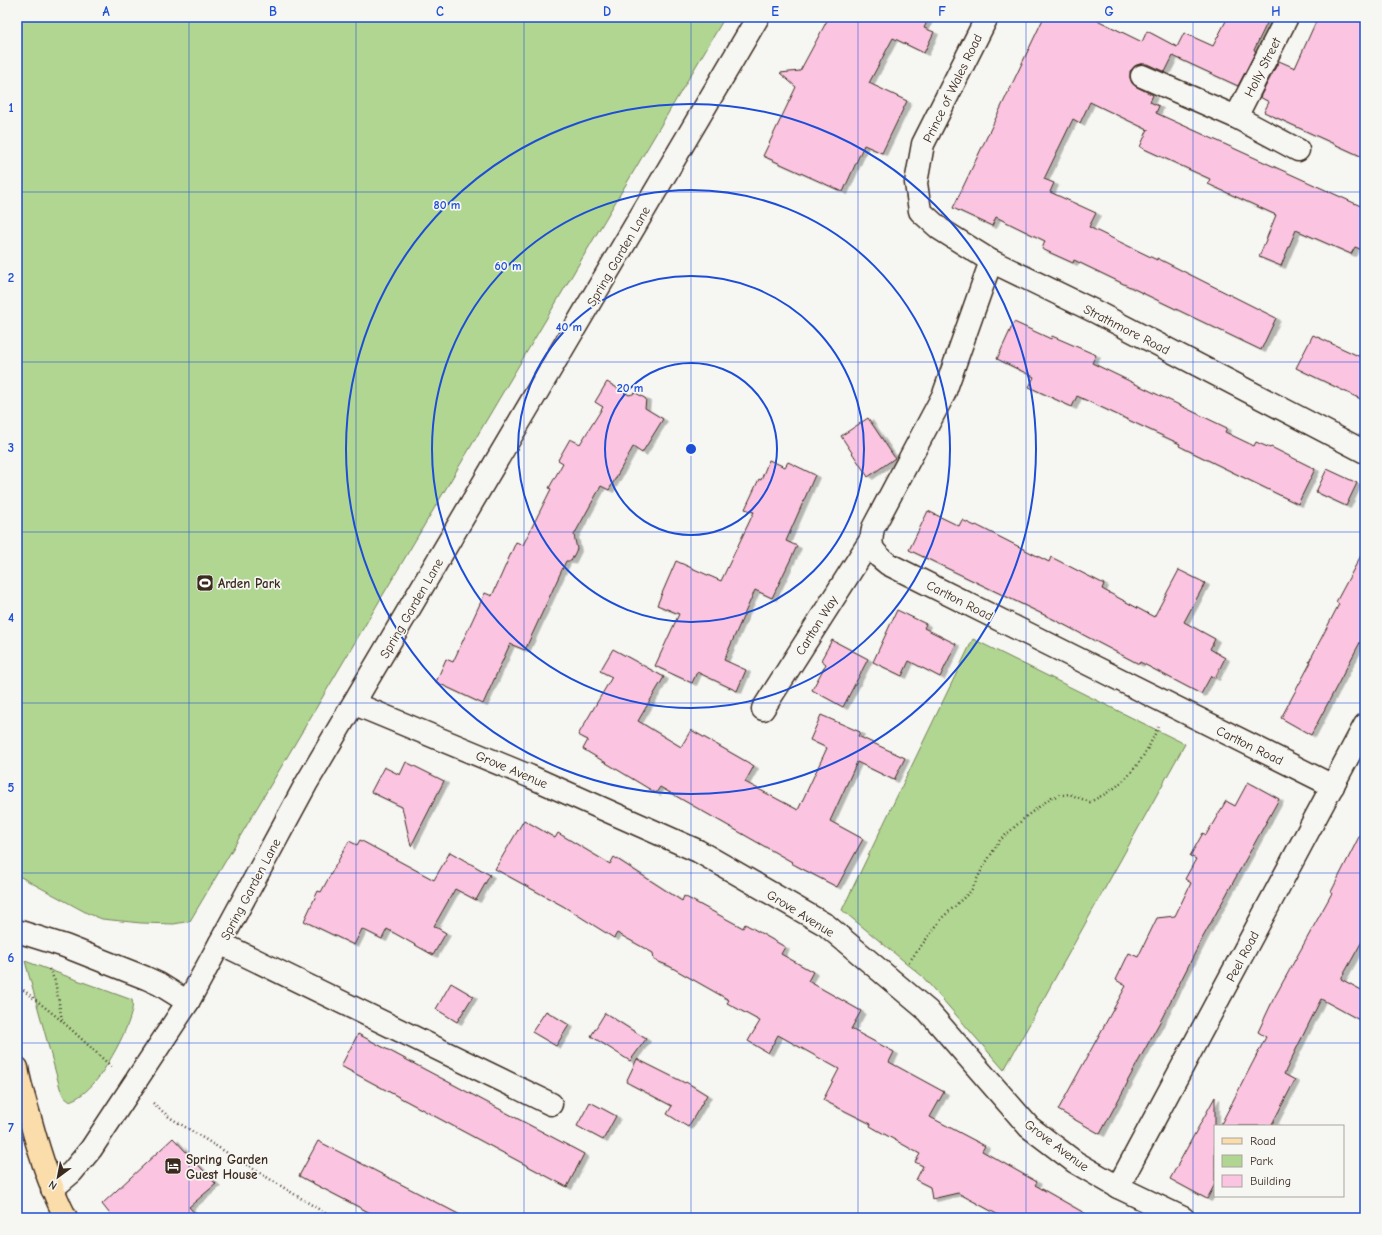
<svg xmlns="http://www.w3.org/2000/svg" width="1382" height="1235" viewBox="0 0 1382 1235" font-family="'Comic Neue',sans-serif">
<style>
.green{fill:#b0d692;stroke:#768058}
.building{fill:#fbc5e1;stroke:#3b2a1e;filter:url(#shadow)}
.lines{fill:none;stroke-linecap:round;stroke-linejoin:round}
.minor-casing{stroke:#3b2a1e;stroke-width:25}
.major-casing{stroke:#3b2a1e;stroke-width:25}
.path{stroke:#3b2a1e;stroke-width:2.5;stroke-dasharray:1 3;stroke-linecap:butt}
.minor{stroke:#f6f6f2;stroke-width:22}
.major{stroke:#fbddab;stroke-width:22}
.grid{fill:none;stroke:#1d4ed8;stroke-width:1;stroke-opacity:0.55}
.ring{fill:none;stroke:#1d4ed8;stroke-width:2}
.labels{text-anchor:middle;stroke-width:3.5;stroke-linejoin:round;paint-order:stroke}
.street-label{font-size:13px;fill:#3b2a1e;stroke:#f6f6f2}
.poi-label{font-size:13px;font-weight:bold;fill:#3b2a1e;stroke:#f6f6f2;text-anchor:start}
.centre{fill:#1d4ed8;stroke:#f6f6f2;stroke-width:2}
.ring-label{font-size:12px;text-anchor:middle;font-weight:bold;fill:#1d4ed8;stroke:#f6f6f2;stroke-width:3.5;stroke-linejoin:round;paint-order:stroke}
.neatline{fill:none;stroke:#1d4ed8;stroke-width:1.5}
.grid-label{font-size:13px;text-anchor:middle;font-weight:bold;fill:#1d4ed8}
</style>
<defs>
<filter id="shadow"><feDropShadow dx="4.5" dy="2.5" stdDeviation="0" flood-color="#0004"/></filter>
</defs>
<rect width="100%" height="100%" fill="#f6f6f2"/>
<filter id="ink" filterUnits="userSpaceOnUse"><feTurbulence type="fractalNoise" baseFrequency=".025" numOctaves="2"/><feDisplacementMap in="SourceGraphic" scale="8" xChannelSelector="R" yChannelSelector="G"/><feConvolveMatrix kernelMatrix="1 2 1 2 8 2 1 2 1" color-interpolation-filters="sRGB"/></filter>
<g filter="url(#ink)">
<g class="green">
<polygon points="17,17 725,17 190,921 174,924 141,923 102,919 87,913 17,875"/>
<polygon points="973,639 1185,744 1004,1070 922,976 842,910"/>
<path d="M 25,961 L 132,1000 C 137,1016 106,1070 94,1083 C 87,1091 79,1098 69,1101 L 64,1097 L 60,1088 Z"/>
</g>
<g class="building">
<polygon points="829,17 929,17 924,28 934,32 924,53 893,38 869,83 907,101 882,153 864,145 843,192 763,156 796,87 780,73 800,71"/>
<polygon points="1044,17 1091,17 1142,42 1147,31 1177,47 1184,33 1213,46 1228,17 1270,17 1254,50 1256,51 1238,86 1173,56 1165,72 1147,64 1140,64 1135,66 1130,71 1130,78 1132,83 1137,87 1153,95 1150,102 1159,106 1156,113 1365,208 1365,251 1355,247 1351,254 1296,230 1281,266 1259,257 1276,215 1208,184 1210,179 1140,147 1148,129 1148,130 1090,102 1080,123 1073,119 1044,179 1054,183 1050,192 1096,213 1089,227 1157,260 1157,258 1276,318 1261,350 1074,260 1073,263 1042,249 1045,241 996,217 992,226 953,208"/>
<polygon points="1318,17 1365,17 1365,158 1264,112 1269,102 1260,97 1279,61 1295,68"/>
<polygon points="1014,322 1051,339 1052,336 1096,355 1092,363 1227,428 1225,432 1254,446 1256,442 1270,448 1271,447 1315,469 1298,504 1179,446 1180,444 1077,396 1072,407 1029,387 1034,377 997,359"/>
<polygon points="1313,335 1365,359 1365,401 1296,368"/>
<polygon points="607,382 629,395 636,393 646,399 645,408 663,419 642,453 633,447 609,490 601,486 574,535 577,549 571,561 566,561 525,650 510,644 483,704 436,682 446,659 453,662 485,593 492,596 516,542 523,545 551,489 549,488 563,463 558,460 570,439 580,444 603,407 595,402"/>
<polygon points="868,418 895,458 868,477 841,436"/>
<polygon points="769,460 785,467 788,462 815,475 786,541 797,546 772,598 755,590 724,660 746,670 737,691 697,672 692,683 655,666 679,614 657,605 676,561 721,581 754,512 745,509 759,479 761,480"/>
<polygon points="1327,469 1357,483 1346,506 1316,492"/>
<polygon points="928,511 959,526 962,520 975,526 976,525 1049,562 1051,557 1104,584 1102,589 1154,617 1179,570 1205,583 1184,622 1215,639 1210,649 1225,658 1215,678 1211,676 1201,694 1140,662 1139,664 1055,620 909,550"/>
<polygon points="1365,548 1365,633 1311,735 1281,718 1311,662 1309,662 1339,604 1336,602"/>
<polygon points="897,610 926,624 924,628 956,644 940,677 909,661 902,676 873,662"/>
<polygon points="832,640 868,659 843,707 812,690 826,664 821,660"/>
<polygon points="613,649 664,677 638,721 681,747 691,730 754,766 745,782 798,810 827,748 810,740 821,715 860,732 858,736 905,758 894,780 857,762 830,821 863,839 837,887 791,863 792,862 660,787 656,793 583,749 588,740 578,735 612,677 600,671"/>
<polygon points="406,762 444,781 411,846 402,807 371,792 384,767 400,775"/>
<polygon points="1248,782 1279,799 1203,937 1162,1018 1127,1082 1128,1082 1100,1134 1058,1110 1126,986 1116,980 1129,953 1138,957 1157,918 1175,916 1191,883 1185,879 1196,859 1190,856 1203,833 1206,835 1226,801 1235,806"/>
<polygon points="524,820 555,838 558,833 610,864 614,857 682,901 684,896 743,928 745,924 785,947 781,954 813,972 808,981 861,1011 851,1029 894,1052 889,1062 944,1092 930,1117 985,1146 982,1151 1037,1182 1035,1185 1093,1218 1004,1218 958,1193 932,1199 930,1187 916,1180 923,1166 915,1162 920,1154 870,1126 871,1124 823,1100 839,1069 778,1035 768,1053 748,1041 760,1021 727,1003 729,1000 669,966 654,960 653,953 617,933 614,938 563,906 495,869"/>
<polygon points="1365,825 1365,936 1341,979 1365,992 1365,1023 1321,999 1284,1074 1295,1080 1271,1126 1220,1126 1266,1037 1258,1032 1273,1000 1332,893 1331,892"/>
<polygon points="360,840 434,880 450,852 490,875 476,900 455,889 434,926 446,933 433,955 387,929 382,939 362,929 354,945 304,921 318,891 321,892 349,841 357,845"/>
<polygon points="451,983 473,996 457,1022 436,1009"/>
<polygon points="546,1011 569,1025 556,1046 532,1032"/>
<polygon points="605,1013 646,1039 630,1061 591,1036"/>
<polygon points="358,1034 584,1154 567,1187 341,1066"/>
<polygon points="637,1059 685,1083 686,1082 707,1095 688,1127 667,1114 672,1106 626,1082"/>
<polygon points="1215,1097 1215,1184 1207,1199 1170,1179"/>
<polygon points="590,1102 616,1116 603,1140 577,1126"/>
<polygon points="173,1138 216,1184 189,1207 199,1218 113,1218 102,1204"/>
<polygon points="318,1141 466,1218 380,1218 299,1176"/>
</g>
<g class="lines">
<g class="minor-casing">
<g id="minor">
<polyline points="987,17 923,144 916,183 920,211 940,229 991,261 1094,311 1365,452"/>
<polyline points="1142,76 1236,117 1298,150"/>
<polyline points="1236,117 1287,17"/>
<path d="M 991,261 L 944,394 L 873,528 C 869,548 872,551 888,564 L 1333,786"/>
<polyline points="355,704 529,776 698,851 826,925 928,1011 1029,1127 1075,1162 1118,1187 1183,1218"/>
<polyline points="763,709 870,541"/>
<polyline points="17,931 65,946 146,978 159,984 188,1002"/>
<polyline points="220,943 551,1104"/>
<polyline points="1118,1187 1365,725"/>
<polyline points="52,1189 72,1172 91,1149 188,1002 306,784 758,17"/>
</g>
</g>
<g class="major-casing">
<path id="major" d="M 17,1068 C 20,1087 26,1104 31,1122 C 40,1155 50,1188 66,1218"/>
</g>
<g class="path">
<path d="M 909,962 L 943,917 L 971,891 L 982,869 L 1000,840 L 1028,815 L 1052,797 L 1069,794 L 1090,802 C 1097,798 1104,795 1110,791 C 1133,776 1148,751 1158,727"/>
<polyline points="49,969 55,981 62,1020"/>
<polyline points="17,985 62,1021 113,1068"/>
<polyline points="153,1103 169,1117 333,1218"/>
</g>
<use href="#minor" class="minor"/>
<use href="#major" class="major"/>
</g>
</g>
<path class="grid" d="M 189,17 L 189,1218M 356,17 L 356,1218M 524,17 L 524,1218M 691,17 L 691,1218M 858,17 L 858,1218M 1026,17 L 1026,1218M 1193,17 L 1193,1218M 17,192 L 1365,192M 17,362 L 1365,362M 17,532 L 1365,532M 17,703 L 1365,703M 17,873 L 1365,873M 17,1043 L 1365,1043"/>
<g class="ring">
<circle cx="691" cy="449" r="86"/>
<circle cx="691" cy="449" r="173"/>
<circle cx="691" cy="449" r="259"/>
<circle cx="691" cy="449" r="345"/>
</g>
<defs>
<g id="stadium-square" transform="scale(0.9)"><rect x="-9" y="-9" width="18" height="18" rx="4" fill="#3b2a1e" stroke="#f6f6f2"/><path d="M0-5a6.5 5 0 1 0 0 10a6.5 5 0 1 0 0-10ZM-3.5-1.8h7v3.6h-7Z" fill="#fff"/></g>
<g id="hotel-square" transform="scale(0.9)"><rect x="-9" y="-9" width="18" height="18" rx="4" fill="#3b2a1e" stroke="#f6f6f2"/><path d="M-6-4.5h1.5V1H6V5H4.5V3h-9V5H-6ZM-4 0a1.8 1.8 0 1 1 3.6 0ZM.5 0V-2.5h3Q6-2.5 6 0Z" fill="#fff"/></g>
</defs>
<g fill-rule="evenodd">
<use href="#stadium-square" x="205" y="583"/>
<use href="#hotel-square" x="173" y="1166"/>
</g>
<g class="labels">
<g class="street-label">
<text transform="translate(1262 67) rotate(-63)" y="5">Holly Street</text>
<text transform="translate(952 88) rotate(-64)" y="5">Prince of Wales Road</text>
<text transform="translate(618 256) rotate(-60)" y="5">Spring Garden Lane</text>
<text transform="translate(1127 329) rotate(27)" y="5">Strathmore Road</text>
<text transform="translate(960 600) rotate(27)" y="5">Carlton Road</text>
<text transform="translate(411 608) rotate(-60)" y="5">Spring Garden Lane</text>
<text transform="translate(816 625) rotate(-58)" y="5">Carlton Way</text>
<text transform="translate(1250 745) rotate(26)" y="5">Carlton Road</text>
<text transform="translate(512 769) rotate(23)" y="5">Grove Avenue</text>
<text transform="translate(250 889) rotate(-62)" y="5">Spring Garden Lane</text>
<text transform="translate(801 913) rotate(32)" y="5">Grove Avenue</text>
<text transform="translate(1242 956) rotate(-62)" y="5">Peel Road</text>
<text transform="translate(1057 1145) rotate(37)" y="5">Grove Avenue</text>
</g>
<g class="poi-label">
<text x="218" y="588">Arden Park</text>
<text x="186" y="1164">Spring Garden<tspan x="186" dy="15">Guest House</tspan></text>
</g>
</g>
<circle cx="691" cy="449" r="6" class="centre"/>
<g class="ring-label">
<text x="447" y="209">80 m</text>
<text x="508" y="270">60 m</text>
<text x="569" y="331">40 m</text>
<text x="630" y="392">20 m</text>
</g>
<rect width="1382" height="1235" fill="none" stroke="#f6f6f2" stroke-width="44"/>
<rect x="1214" y="1125" width="130" height="72" fill="#f6f6f2" stroke="#aba49d"/>
<rect x="1222" y="1138" width="20" height="6" fill="#fbddab" stroke="#aba49d"/>
<text x="1250" y="1145" font-size="12" fill="#3b2a1e">Road</text>
<rect x="1222" y="1155" width="20" height="12" fill="#b0d692" stroke="#aba49d"/>
<text x="1250" y="1165" font-size="12" fill="#3b2a1e">Park</text>
<rect x="1222" y="1175" width="20" height="12" fill="#fbc5e1" stroke="#aba49d"/>
<text x="1250" y="1185" font-size="12" fill="#3b2a1e">Building</text>
<g transform="translate(58 1177) rotate(212)" stroke="#f6f6f2" stroke-width="3" paint-order="stroke">
<path d="M0-3L7 15L0 10L-7 15Z" fill="#3b2a1e"/>
<text y="-6" font-size="11" font-weight="bold" text-anchor="middle" fill="#3b2a1e">N</text>
</g>
<rect x="22" y="22" width="1338" height="1191" class="neatline"/>
<g class="grid-label">
<text x="106" y="16">A</text>
<text x="273" y="16">B</text>
<text x="440" y="16">C</text>
<text x="607" y="16">D</text>
<text x="775" y="16">E</text>
<text x="942" y="16">F</text>
<text x="1109" y="16">G</text>
<text x="1276" y="16">H</text>
<text x="11" y="112">1</text>
<text x="11" y="282">2</text>
<text x="11" y="452">3</text>
<text x="11" y="622">4</text>
<text x="11" y="792">5</text>
<text x="11" y="962">6</text>
<text x="11" y="1132">7</text>
</g>
</svg>
